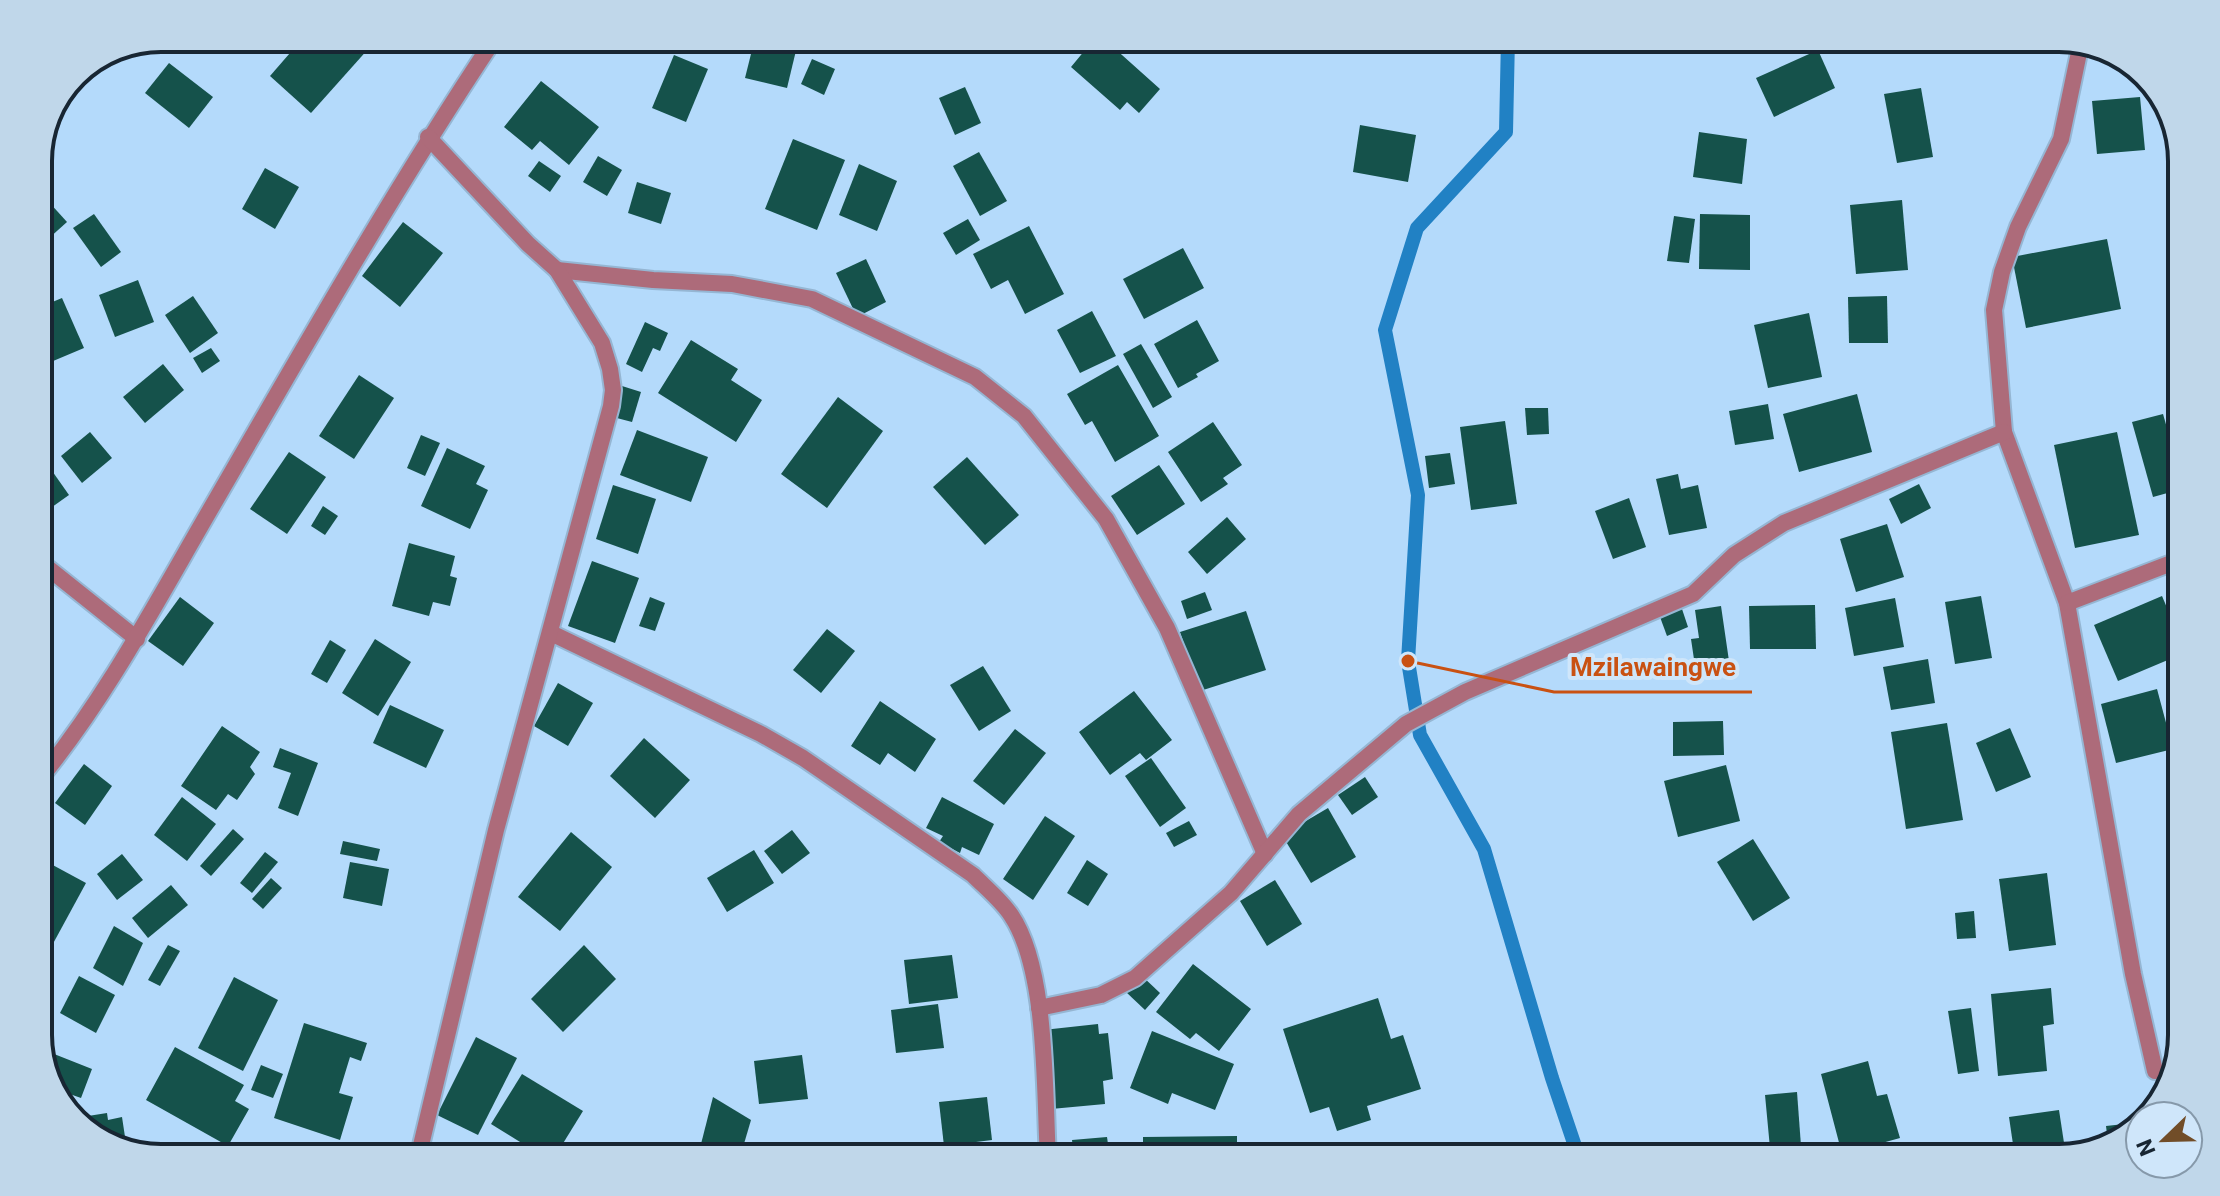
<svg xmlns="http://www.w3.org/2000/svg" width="2220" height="1196" viewBox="0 0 2220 1196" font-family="Roboto,sans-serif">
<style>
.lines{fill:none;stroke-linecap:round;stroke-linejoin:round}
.stream{stroke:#2181c4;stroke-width:14}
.building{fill:#15524b}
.street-casing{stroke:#95b6d3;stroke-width:20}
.street{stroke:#ad6b7a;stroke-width:16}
.rim{fill:none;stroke:#182633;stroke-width:4}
.leader{fill:none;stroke:#c95112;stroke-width:3}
.callout-dot{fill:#c95112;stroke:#cfe6fa;stroke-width:3}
.callout-label{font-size:26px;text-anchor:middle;font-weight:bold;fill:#c95112;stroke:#cfe6fa;stroke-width:8;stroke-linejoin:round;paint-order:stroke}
</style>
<rect width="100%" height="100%" fill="#b4dafb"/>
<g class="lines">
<polyline class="stream" points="1508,38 1506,132 1417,228 1385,330 1418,495 1408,661 1420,735 1484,849 1552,1078 1579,1158"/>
</g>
<g class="building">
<polygon points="303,38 378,38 311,113 270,76"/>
<polygon points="755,38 799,38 787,88 745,78"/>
<polygon points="1095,38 1103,38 1160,89 1139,113 1127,102 1120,110 1071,67"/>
<rect x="1258" y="38" width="46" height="4"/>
<polygon points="1818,50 1835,88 1774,117 1756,78"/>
<polygon points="674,55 708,69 686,122 652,108"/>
<polygon points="812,59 835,69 824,95 801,84"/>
<polygon points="169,63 213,97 189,128 145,93"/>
<polygon points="541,81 599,127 569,165 540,141 532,150 504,127"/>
<polygon points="965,87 981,123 955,135 939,98"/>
<polygon points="1921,88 1933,157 1897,163 1884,94"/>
<polygon points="2140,97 2145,150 2097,154 2092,101"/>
<polygon points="1360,125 1416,135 1408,182 1353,172"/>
<polygon points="1699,132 1747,139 1742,184 1693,177"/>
<polygon points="793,139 845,160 817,230 765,209"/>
<polygon points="979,152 1007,201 980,216 953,166"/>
<polygon points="598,156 622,170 607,196 583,182"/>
<polygon points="539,161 561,176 550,192 528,176"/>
<polygon points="859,164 897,181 877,231 839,215"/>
<polygon points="265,168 299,187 275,229 242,209"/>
<polygon points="637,182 671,193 661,224 628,213"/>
<polygon points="38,190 67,222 38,248"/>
<polygon points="1902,200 1908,270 1856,274 1850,205"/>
<polygon points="94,214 121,252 101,267 73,228"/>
<polygon points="1700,214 1750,215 1750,270 1699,269"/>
<polygon points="1674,216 1695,219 1689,263 1667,261"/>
<polygon points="968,219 980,240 956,255 943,233"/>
<polygon points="403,222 443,253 400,307 362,276"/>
<polygon points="1029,226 1064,294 1025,314 1008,280 991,289 973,254"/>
<polygon points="2107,239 2121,309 2026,328 2012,257"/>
<polygon points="1183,248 1204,288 1144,319 1123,279"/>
<polygon points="866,259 886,302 857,317 836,273"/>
<polygon points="138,280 154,322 115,337 99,295"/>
<polygon points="193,296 218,333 190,353 165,315"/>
<polygon points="1887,296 1888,343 1849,343 1848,297"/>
<polygon points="62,298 84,348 46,364 38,346 38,308"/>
<polygon points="1092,311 1116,356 1080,373 1057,330"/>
<polygon points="1809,313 1822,377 1768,388 1754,325"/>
<polygon points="1197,320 1219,361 1196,374 1198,377 1178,388 1154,344"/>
<polygon points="645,322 668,333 660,351 653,348 642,372 626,364"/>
<polygon points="691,340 738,369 731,380 762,400 736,442 658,393"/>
<polygon points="1141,344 1172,397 1153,408 1123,354"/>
<polygon points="211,348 220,361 202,373 193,358"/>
<polygon points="163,364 184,390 145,423 123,397"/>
<polygon points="1118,365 1159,436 1115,462 1092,421 1085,425 1067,394"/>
<polygon points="359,375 394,398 354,459 319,436"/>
<polygon points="622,386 641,392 632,422 613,417"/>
<polygon points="1857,394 1872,452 1799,472 1783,414"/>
<polygon points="838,397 883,431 827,508 781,474"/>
<polygon points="1768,404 1774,439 1735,445 1729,411"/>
<polygon points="1525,408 1548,408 1549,434 1527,435"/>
<polygon points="2163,414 2182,480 2182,489 2153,497 2132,422"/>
<polygon points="1505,421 1517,504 1471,510 1460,427"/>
<polygon points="1213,422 1242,465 1223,478 1228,484 1201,502 1168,452"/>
<polygon points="637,430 708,457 691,502 620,475"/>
<polygon points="90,432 112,458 82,483 61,456"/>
<polygon points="2117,432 2139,535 2075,548 2054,445"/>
<polygon points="421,435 440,443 425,476 407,468"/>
<polygon points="447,448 485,466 476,484 488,490 470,529 421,506"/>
<polygon points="289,452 326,477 287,534 250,509"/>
<polygon points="1450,453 1455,484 1429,488 1425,456"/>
<polygon points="967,457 1019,515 985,545 933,487"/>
<polygon points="1159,465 1185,504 1137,535 1111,496"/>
<polygon points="50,468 69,495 38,517 38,477"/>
<polygon points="1678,474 1681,489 1698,485 1707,528 1669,535 1656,479"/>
<polygon points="1919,484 1931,508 1901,524 1889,499"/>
<polygon points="613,485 656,499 638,554 596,539"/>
<polygon points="1629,498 1646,547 1613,559 1595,511"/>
<polygon points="323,506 338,516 325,535 311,526"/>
<polygon points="1227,517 1246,539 1207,574 1188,552"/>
<polygon points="1887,524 1904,577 1856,592 1840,539"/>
<polygon points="409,543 455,556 450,576 457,578 450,606 433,602 429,616 392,606"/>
<polygon points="592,561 639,578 615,643 568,626"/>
<polygon points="1205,592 1212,610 1187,619 1181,601"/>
<polygon points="1981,596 1992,658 1955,664 1945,602"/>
<polygon points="2162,596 2182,643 2182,654 2118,681 2094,625"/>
<polygon points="180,597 214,623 183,666 148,641"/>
<polygon points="650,597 665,603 655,631 639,626"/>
<polygon points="1895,598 1904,647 1854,656 1845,608"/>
<polygon points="1815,605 1816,649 1750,649 1749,606"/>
<polygon points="1721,606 1729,661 1695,666 1691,639 1699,638 1695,610"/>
<polygon points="1682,609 1688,627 1667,636 1660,617"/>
<polygon points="1246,611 1266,670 1200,691 1180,632"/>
<polygon points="827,629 855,651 821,693 793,670"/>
<polygon points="375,639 411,662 378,716 342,693"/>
<polygon points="330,640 346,650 327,683 311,674"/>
<polygon points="1928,659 1935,703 1891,710 1883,667"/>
<polygon points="983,666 1011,711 979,731 950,685"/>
<polygon points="558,683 593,703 568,746 534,726"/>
<polygon points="2157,689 2173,749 2116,763 2101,704"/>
<polygon points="1134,691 1172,740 1146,760 1140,753 1110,775 1079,732"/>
<polygon points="880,701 936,739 915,772 888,753 880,765 851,746"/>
<polygon points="390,705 444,730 426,768 373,743"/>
<polygon points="1723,721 1724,755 1673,756 1673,722"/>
<polygon points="1947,723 1963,820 1906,829 1891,732"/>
<polygon points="222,726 260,752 250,767 255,774 237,800 228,794 216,810 181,786"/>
<polygon points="2010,728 2031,777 1996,792 1976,743"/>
<polygon points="1015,729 1046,753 1004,805 973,781"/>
<polygon points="644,738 690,780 655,818 610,776"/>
<polygon points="280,748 318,763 298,816 278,808 291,773 273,767"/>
<polygon points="1151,758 1186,808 1160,827 1125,776"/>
<polygon points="84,764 112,786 85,825 55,803"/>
<polygon points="1726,765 1740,821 1678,837 1664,781"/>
<polygon points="1365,777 1378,797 1352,815 1338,795"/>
<polygon points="182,797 216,824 187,861 154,835"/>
<polygon points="942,797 994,824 979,855 962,847 960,853 939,842 943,836 926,828"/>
<polygon points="1328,808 1356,857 1311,883 1282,835"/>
<polygon points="1045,816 1075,836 1033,900 1003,879"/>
<polygon points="1189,821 1197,835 1174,847 1166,833"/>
<polygon points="233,829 244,839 211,876 200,866"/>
<polygon points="792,830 810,853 782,874 764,851"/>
<polygon points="571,832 612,867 560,931 518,897"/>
<polygon points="1753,839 1790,898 1753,921 1717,862"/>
<polygon points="343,841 380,849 377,861 340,854"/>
<polygon points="754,850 774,883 727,912 707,878"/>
<polygon points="265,852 278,862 252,893 240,883"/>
<polygon points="122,854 143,880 117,900 97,874"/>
<polygon points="1087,860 1108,874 1088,906 1067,893"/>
<polygon points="350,862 389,869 382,906 343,898"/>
<polygon points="49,863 86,883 49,951 38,945 38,884"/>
<polygon points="2047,873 2056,945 2009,951 1999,879"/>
<polygon points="271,878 282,888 263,909 252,899"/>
<polygon points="1275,880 1302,924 1267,946 1240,901"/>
<polygon points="171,885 188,905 148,938 132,918"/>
<polygon points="1974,911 1976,938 1957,939 1955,913"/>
<polygon points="114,926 143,943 123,986 93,968"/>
<polygon points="168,945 180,951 160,986 148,980"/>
<polygon points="584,945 616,979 563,1032 531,999"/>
<polygon points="952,955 958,998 909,1004 904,960"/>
<polygon points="1193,964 1251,1009 1219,1051 1196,1033 1190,1039 1156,1012"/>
<polygon points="2176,972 2182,972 2180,1044 2172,1043"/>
<polygon points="1141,975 1160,993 1145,1010 1126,992"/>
<polygon points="79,976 115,995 96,1033 60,1013"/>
<polygon points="234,977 278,1000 243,1071 198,1048"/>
<polygon points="2051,988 2054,1024 2043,1026 2047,1071 1998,1076 1991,994"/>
<polygon points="1378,998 1391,1039 1403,1035 1421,1089 1367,1106 1371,1120 1337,1131 1329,1107 1310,1113 1283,1029"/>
<polygon points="938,1004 944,1048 896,1053 891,1010"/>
<polygon points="1971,1008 1979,1071 1958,1074 1948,1011"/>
<polygon points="304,1023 367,1043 361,1061 350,1057 339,1093 353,1097 340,1140 274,1118"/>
<polygon points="1098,1024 1099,1034 1108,1033 1113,1079 1103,1081 1105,1104 1051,1109 1043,1030"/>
<polygon points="1152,1031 1234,1064 1215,1110 1172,1093 1168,1104 1130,1088"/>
<polygon points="476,1037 517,1058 478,1135 437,1115"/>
<polygon points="175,1047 244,1085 235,1101 249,1109 228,1146 146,1100"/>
<polygon points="44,1050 92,1069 81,1098 64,1092 59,1104 42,1055"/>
<polygon points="802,1055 808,1099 759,1104 754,1061"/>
<polygon points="1868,1061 1877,1096 1887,1094 1900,1138 1842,1154 1821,1074"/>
<polygon points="261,1065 283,1074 273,1098 251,1090"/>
<polygon points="522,1074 583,1111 554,1158 546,1158 491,1124"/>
<polygon points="1797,1092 1801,1146 1770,1148 1765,1095"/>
<polygon points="713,1097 751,1120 741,1154 701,1144"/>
<polygon points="987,1097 992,1140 944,1146 939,1102"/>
<polygon points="2059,1110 2066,1156 2015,1158 2009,1117"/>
<polygon points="107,1113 108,1120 122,1117 127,1150 106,1145 84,1125 89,1124 88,1116"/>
<polygon points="2124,1124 2126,1138 2108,1143 2106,1126"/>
<polygon points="1237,1136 1237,1158 1143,1158 1143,1137"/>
<polygon points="1107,1137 1110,1158 1074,1158 1072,1140"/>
</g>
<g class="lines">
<g class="street-casing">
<g id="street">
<polyline points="2081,43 2061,139 2018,227 2002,272 1994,310 2004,432 2067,603 2133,974 2155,1071"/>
<polyline points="557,270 653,280 732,284 812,299 975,377 1024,416 1106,519 1167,628 1265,854"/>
<polyline points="38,560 137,639"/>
<polyline points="2067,603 2182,559"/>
<path d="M 551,633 L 761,734 L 803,758 L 973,875 C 986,888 1001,900 1011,915 C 1048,970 1044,1091 1048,1158"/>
<path d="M 38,781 C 106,698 156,603 210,510 C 302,351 393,191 495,38"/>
<polyline points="1039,1008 1101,995 1135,978 1231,893 1299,814 1406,724 1465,692 1693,594 1734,555 1784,523 2004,432"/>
<polyline points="418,1158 496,830 611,406 613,390 610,369 602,343 557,270 528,244 428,137"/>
</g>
</g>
<use href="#street" class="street"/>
</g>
<path d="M0 0H2220V1196H0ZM161 52H2059A109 109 0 0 1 2168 161V1035A109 109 0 0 1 2059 1144H161A109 109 0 0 1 52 1035V161A109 109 0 0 1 161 52Z" fill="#c0d7ea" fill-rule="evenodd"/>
<path class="rim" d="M161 52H2059A109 109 0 0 1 2168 161V1035A109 109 0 0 1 2059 1144H161A109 109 0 0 1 52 1035V161A109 109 0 0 1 161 52Z"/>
<path class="leader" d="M1408 661L1554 692H1752"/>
<circle class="callout-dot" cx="1408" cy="661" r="8"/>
<g class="callout-label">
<text x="1653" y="676">Mzilawaingwe</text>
</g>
<g transform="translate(2164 1140) rotate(247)"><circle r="38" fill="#cfe6fa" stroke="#8699aa" stroke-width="2"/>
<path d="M0-6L14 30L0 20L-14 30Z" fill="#714d28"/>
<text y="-12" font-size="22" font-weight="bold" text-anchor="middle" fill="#182633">N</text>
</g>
</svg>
